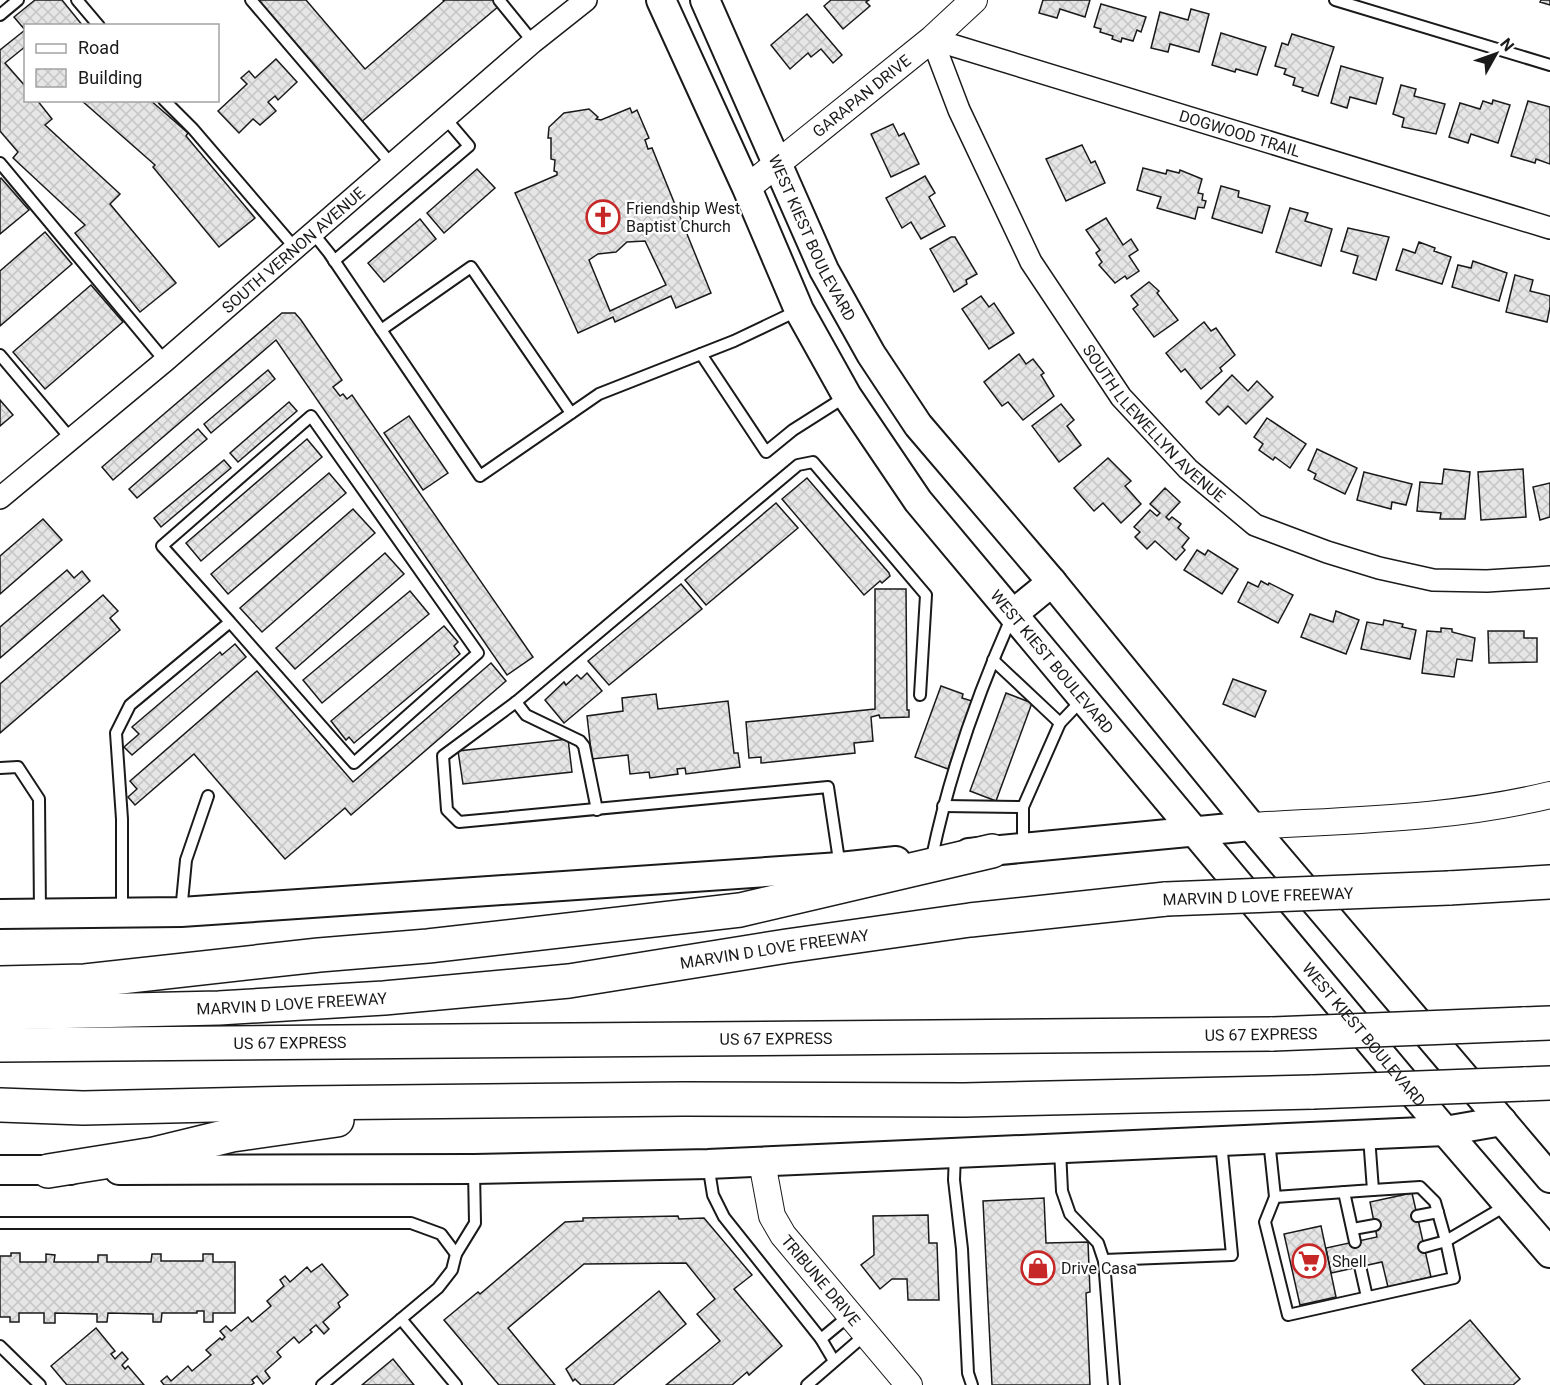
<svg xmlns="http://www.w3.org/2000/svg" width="1550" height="1385" viewBox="0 0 1550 1385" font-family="Roboto,sans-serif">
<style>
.building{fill:url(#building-cross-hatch);stroke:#1a1a1a;stroke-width:1.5;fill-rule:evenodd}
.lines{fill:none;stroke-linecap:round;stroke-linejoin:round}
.service-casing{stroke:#1a1a1a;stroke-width:14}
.minor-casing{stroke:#1a1a1a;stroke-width:24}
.tertiary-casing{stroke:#1a1a1a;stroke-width:28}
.secondary-casing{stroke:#1a1a1a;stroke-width:32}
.motorway-casing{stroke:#1a1a1a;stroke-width:36}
.service{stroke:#fff;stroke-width:10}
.minor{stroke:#fff;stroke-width:21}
.tertiary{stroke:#fff;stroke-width:26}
.secondary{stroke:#fff;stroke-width:28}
.motorway{stroke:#fff;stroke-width:33}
.motorway-bridge-casing{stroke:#1a1a1a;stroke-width:36;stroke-linecap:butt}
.motorway-bridge{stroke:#fff;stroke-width:33}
.labels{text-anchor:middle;stroke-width:4.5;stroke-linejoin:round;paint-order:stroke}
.street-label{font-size:16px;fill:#1a1a1a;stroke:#fff}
.poi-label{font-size:16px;fill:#1a1a1a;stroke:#fff;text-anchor:start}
</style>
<defs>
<pattern id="building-cross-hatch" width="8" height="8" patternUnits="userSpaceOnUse" patternTransform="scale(1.5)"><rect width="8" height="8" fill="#e6e6e6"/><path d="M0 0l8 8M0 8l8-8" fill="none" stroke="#c5c5c5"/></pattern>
</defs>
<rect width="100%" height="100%" fill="#fff"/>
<g class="building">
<polygon points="35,0 62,0 83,26 26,26 26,46 5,63 26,87 26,100 37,100 52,119 45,125 120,194 110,204 176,283 140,312 75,233 85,225 13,158 18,152 0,131 0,50 25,30 14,17"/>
<polygon points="256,0 306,0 365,69 444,1 443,0 493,0 499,6 360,123"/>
<polygon points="831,0 869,0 866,2 870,6 843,29 824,6"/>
<polygon points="1043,0 1090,0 1085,17 1060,9 1057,18 1039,13"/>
<polygon points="1541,0 1550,0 1550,5 1540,2"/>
<polygon points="1101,4 1146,17 1141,32 1137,30 1133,41 1122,38 1121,42 1112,39 1113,36 1100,32 1101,29 1094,27"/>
<polygon points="1191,9 1209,14 1199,52 1170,44 1168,52 1151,48 1160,12 1188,20"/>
<polygon points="807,14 842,55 833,63 821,49 811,57 808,53 790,69 771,45"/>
<polygon points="1221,33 1266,47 1257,75 1236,69 1235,72 1212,65"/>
<polygon points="1292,34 1334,47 1318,96 1302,91 1303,88 1293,85 1295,78 1284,74 1286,69 1275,66 1282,43 1288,45"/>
<polygon points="276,59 297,82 278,100 275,96 268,102 276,111 260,125 253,119 239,133 218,111 247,84 241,78 249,71 255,78"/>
<polygon points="1341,66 1383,78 1376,104 1350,97 1347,108 1331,103"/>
<polygon points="1401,85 1416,89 1414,96 1445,104 1436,134 1402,127 1404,118 1393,114"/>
<polygon points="81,100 150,100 188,133 186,136 255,218 219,247 153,167 155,165"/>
<polygon points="1493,100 1510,105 1498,143 1471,134 1468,143 1449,137 1460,103 1480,109 1483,101 1492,104"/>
<polygon points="1528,101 1550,107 1550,164 1536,159 1535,163 1511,156"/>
<path d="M 630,108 L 632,113 L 637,110 L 649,138 L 645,140 L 648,149 L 652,148 L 711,293 L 676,308 L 671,296 L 615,322 L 613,317 L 578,333 L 515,193 L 557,175 L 557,172 L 554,171 L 555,160 L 551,159 L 551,138 L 548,138 L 549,127 L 564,113 L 589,109 L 598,117 L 596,119 L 601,120 ZM 645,241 L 666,285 L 610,311 L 589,260 L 598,254 L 616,252 L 627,242 Z"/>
<polygon points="893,124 899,136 904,133 919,164 891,177 871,134"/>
<polygon points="1082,145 1091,163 1095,161 1105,183 1066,201 1046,159"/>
<polygon points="1143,168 1166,174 1167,170 1179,173 1180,170 1202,179 1198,193 1203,194 1202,200 1206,201 1204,208 1198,207 1195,219 1157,208 1161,197 1137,190"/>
<polygon points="477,169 495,188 444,233 427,213"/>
<polygon points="925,176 935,193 929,197 945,226 921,239 911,222 902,228 886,198"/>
<polygon points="1,178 29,210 0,234 0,179"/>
<polygon points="1221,186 1239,191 1238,197 1270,206 1262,233 1212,218"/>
<polygon points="1290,208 1308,213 1305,221 1332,229 1321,266 1276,252"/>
<polygon points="1106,218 1123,245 1131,239 1138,250 1129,256 1139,271 1127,279 1125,276 1115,283 1099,265 1102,262 1096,253 1100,250 1086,230"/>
<polygon points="420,219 436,239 384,282 368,263"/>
<polygon points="1348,228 1389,237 1376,280 1353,273 1358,256 1341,251"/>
<polygon points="45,232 72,264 0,326 0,271"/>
<polygon points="951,237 955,237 977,274 966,280 967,284 954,292 930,249"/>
<polygon points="1419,242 1435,248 1434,251 1451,257 1442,284 1396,270 1403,249 1415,253"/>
<polygon points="1473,261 1507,273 1499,301 1452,287 1458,265 1471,268"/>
<polygon points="1515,275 1533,280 1530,291 1550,296 1550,307 1547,322 1506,312"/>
<polygon points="1149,282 1159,291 1157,293 1178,320 1154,337 1133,309 1138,305 1131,296"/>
<polygon points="91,285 123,322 45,389 13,352"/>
<polygon points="981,296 989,307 994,303 1014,333 989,349 962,309"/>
<polygon points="282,313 295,313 301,320 342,380 333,387 340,396 343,394 347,399 352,395 533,657 507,675 276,340 113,480 102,467"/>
<polygon points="1204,322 1211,331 1216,328 1235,355 1220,368 1222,371 1201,389 1185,369 1181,372 1166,353"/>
<polygon points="1019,354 1026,364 1033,359 1044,373 1041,375 1054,396 1023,420 1008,402 1002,406 984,382"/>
<polygon points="268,370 275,379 211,433 204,424"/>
<polygon points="1232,375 1248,391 1257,381 1273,397 1246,424 1228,406 1219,415 1206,402"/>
<polygon points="0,400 13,415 0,426"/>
<polygon points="289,402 297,411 238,462 230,453"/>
<polygon points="1061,404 1074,420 1067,426 1081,445 1059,462 1032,426"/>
<polygon points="409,416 448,473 423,490 384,433"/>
<polygon points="1267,418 1306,444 1290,468 1275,457 1273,460 1259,450 1263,444 1254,437"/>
<polygon points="198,429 207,439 137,498 129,489"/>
<polygon points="307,439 322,457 201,561 186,543"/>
<polygon points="1317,449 1357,468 1345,494 1314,479 1316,474 1308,470"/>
<polygon points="1108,458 1131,481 1125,486 1141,504 1121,523 1103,503 1094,511 1074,488"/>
<polygon points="224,460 231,468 161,527 154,518"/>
<polygon points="1444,469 1470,472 1465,519 1440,519 1441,513 1417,511 1420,482 1442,484"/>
<polygon points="1523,469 1526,517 1481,520 1478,472"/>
<polygon points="1364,472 1412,484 1406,505 1392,502 1391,509 1357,500"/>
<polygon points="329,473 346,493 228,594 211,574"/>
<polygon points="807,478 889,573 890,576 882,583 880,581 864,595 782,499"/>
<polygon points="1550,483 1550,517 1540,520 1533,487"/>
<polygon points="1165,488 1180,502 1166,517 1169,520 1172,517 1181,524 1178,528 1189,538 1182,547 1185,550 1176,560 1155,541 1147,549 1135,537 1140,532 1134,527 1150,510 1157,516 1160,513 1150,504"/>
<polygon points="776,503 798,528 706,605 685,580"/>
<polygon points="353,509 375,533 262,632 240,608"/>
<polygon points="43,519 62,540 0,594 0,556"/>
<polygon points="1197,550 1205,555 1208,550 1238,569 1222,594 1184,570"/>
<polygon points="385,553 404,574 295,669 276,648"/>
<polygon points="67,570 74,578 82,571 90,581 0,658 0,627"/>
<polygon points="1261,581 1268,585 1269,583 1293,595 1278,623 1238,602 1248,582 1258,587"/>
<polygon points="681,584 702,609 609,685 588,661"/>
<polygon points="875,589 906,589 907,710 909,710 909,717 880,718 879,715 871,717 873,741 854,743 855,753 761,763 761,757 749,758 746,722 875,709"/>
<polygon points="410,591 429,614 322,703 303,680"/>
<polygon points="103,595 118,611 110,618 120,630 0,733 0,684"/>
<polygon points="1336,611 1359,620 1346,654 1301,637 1310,614 1333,622"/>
<polygon points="1384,620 1403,624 1402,627 1416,630 1410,659 1361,649 1367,622 1383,625"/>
<polygon points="444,626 458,642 454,646 460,654 354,743 349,737 346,740 331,721"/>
<polygon points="1441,628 1452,629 1452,632 1475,638 1472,661 1457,659 1454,677 1422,673 1427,631 1441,632"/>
<polygon points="1488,631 1524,631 1524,638 1537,638 1537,662 1489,663"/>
<polygon points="235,644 246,657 132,755 124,747 139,734 132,727 220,652 222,655"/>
<polygon points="491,663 506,681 351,815 345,808 285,859 194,754 135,805 128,797 137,789 130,781 257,671 353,782"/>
<polygon points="587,673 602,691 564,723 545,700 564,682 566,685 577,675 581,679"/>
<polygon points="1233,679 1266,691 1255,717 1223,704"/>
<polygon points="941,686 963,694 962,698 972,701 948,769 915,757"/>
<polygon points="1006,693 1032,703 996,801 970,791"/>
<polygon points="656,694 658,709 728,701 734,753 738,753 740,767 686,774 685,768 677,769 678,774 650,778 649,772 630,774 628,755 592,759 587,716 623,711 622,698"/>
<polygon points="568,739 572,772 463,784 458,751"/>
<polygon points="1412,1193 1431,1277 1388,1287 1382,1262 1331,1273 1326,1248 1377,1237 1370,1202"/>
<polygon points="1044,1198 1046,1243 1088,1242 1090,1292 1086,1293 1090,1385 992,1385 983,1201"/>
<polygon points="928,1215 929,1243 937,1243 939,1300 908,1300 907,1279 892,1279 880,1289 861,1265 874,1255 873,1216"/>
<polygon points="678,1216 679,1219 704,1218 752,1275 734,1289 782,1346 749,1375 747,1372 732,1385 666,1385 720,1341 697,1314 715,1299 686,1263 584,1264 508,1328 555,1385 499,1385 444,1320 478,1292 480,1294 565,1222 583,1221 583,1218"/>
<polygon points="1321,1226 1336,1297 1300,1305 1284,1234"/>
<polygon points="11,1253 20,1253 20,1262 46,1262 46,1254 55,1255 54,1262 98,1262 98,1255 107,1255 107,1262 151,1262 152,1254 161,1254 161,1261 203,1261 203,1254 213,1254 213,1262 235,1262 235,1313 213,1313 213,1322 204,1322 204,1311 197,1311 197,1313 162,1313 161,1322 153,1322 153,1314 108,1313 107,1322 97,1322 97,1314 55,1313 55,1323 44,1323 44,1313 19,1313 19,1322 10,1322 10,1317 0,1317 0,1256 11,1256"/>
<polygon points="322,1264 348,1295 338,1303 340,1307 323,1322 329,1329 324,1334 316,1325 310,1330 312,1332 299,1343 294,1337 277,1352 281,1357 265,1371 270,1378 263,1384 257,1376 252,1380 254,1383 251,1385 164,1385 161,1381 167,1376 171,1381 188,1366 192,1371 211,1355 206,1350 220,1338 222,1340 225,1337 220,1331 226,1326 231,1331 248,1317 252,1322 271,1306 267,1301 284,1286 280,1280 285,1276 290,1282 307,1267 311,1272"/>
<polygon points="659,1291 686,1324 613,1385 581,1385 575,1379 573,1381 566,1369"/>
<polygon points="1470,1320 1520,1379 1513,1385 1425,1385 1412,1370"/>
<polygon points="96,1328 115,1351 111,1354 115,1359 122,1352 128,1359 122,1365 125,1369 128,1366 144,1385 67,1385 51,1366"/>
<polygon points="393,1359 414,1385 362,1385"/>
</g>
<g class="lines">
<g class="service-casing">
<g id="service">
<polyline points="77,0 99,26"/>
<polyline points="251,0 392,165"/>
<polyline points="499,0 533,42"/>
<polyline points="1335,0 1550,65"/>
<polyline points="0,15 18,0"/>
<polyline points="164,100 193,129 295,248"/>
<polyline points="0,163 165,361"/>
<polyline points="313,233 329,253 480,476 599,394 734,341 799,310"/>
<polyline points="334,261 469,146 446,119"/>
<polyline points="381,330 471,267 571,413"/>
<polyline points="701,354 766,452 793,430 845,397"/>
<polyline points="0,355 71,439"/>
<polyline points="993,660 1060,723"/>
<polyline points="516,702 526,715 580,741 584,746 597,810"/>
<polyline points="0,768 18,767 39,799 40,913"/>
<polyline points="943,806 1023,807"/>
<polyline points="1023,847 1023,807 1060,723 1082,700"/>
<path d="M 932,857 C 949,775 978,693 1012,616"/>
<polyline points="840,867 828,787 459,822 447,810 443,756 516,702 798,465 813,462 926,595 920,695"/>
<polyline points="122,912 122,819 116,733 130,705 230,622 162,546 311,416 478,653 354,763 230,622"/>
<polyline points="181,912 186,860 208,796"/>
<polyline points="1269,1140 1275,1197 1373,1190 1369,1137"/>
<polyline points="1060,1150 1062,1191 1070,1214 1098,1243 1104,1261 1114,1385"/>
<polyline points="955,1154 954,1180 962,1249 968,1373 972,1385"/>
<polyline points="708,1164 713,1195 724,1217 821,1339 850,1315"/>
<polyline points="1373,1190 1420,1187 1435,1202 1446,1241 1424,1247"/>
<polyline points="1344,1192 1355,1242"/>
<polyline points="1275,1197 1265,1222 1288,1315 1454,1278 1446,1241 1507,1205"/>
<polyline points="1417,1216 1438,1212"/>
<polyline points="0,1223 411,1223 441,1234 456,1254"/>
<polyline points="1353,1229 1375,1225"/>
<polyline points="1104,1260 1232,1255 1221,1142"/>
<polyline points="1360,1266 1367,1297"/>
<polyline points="401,1319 456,1385"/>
<polyline points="821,1339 834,1361"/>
<polyline points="0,1346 40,1385"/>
<polyline points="322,1385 438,1288 452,1270 456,1254 475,1223 474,1171"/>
<polyline points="807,1385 866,1334"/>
</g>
</g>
<g class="minor-casing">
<g id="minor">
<path id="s1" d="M 932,39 L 959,110 L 1031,262 L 1121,397 L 1188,469 L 1255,525 L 1327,552 L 1379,568 L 1433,580 L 1487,581 L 1550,577"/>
<path id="s2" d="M 932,39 L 1550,228"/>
<path id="s3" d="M 0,498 L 165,361 L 533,42 L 586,0"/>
</g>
</g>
<g class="tertiary-casing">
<g id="tertiary">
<path id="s4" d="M 747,188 L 932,39 L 974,0"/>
<path d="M 1251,826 C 1351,820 1452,819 1550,795"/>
<path id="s5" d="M 762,1162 L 772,1216 L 783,1235 L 909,1385"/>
</g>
</g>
<g class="secondary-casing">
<g id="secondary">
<path id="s6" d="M 661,0 L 747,188 L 799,310 L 847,396 L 918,501 L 1445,1131 L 1550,1253"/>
<path id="s7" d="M 705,0 L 824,270 L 871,354 L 918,425 L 1052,582 L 1251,826 L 1550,1178"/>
<polyline points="1013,614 1052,582"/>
<polyline points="969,853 1251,826"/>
<polyline points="0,914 181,912 840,867 896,861"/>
<polyline points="0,1170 70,1170"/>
<polyline points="119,1170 474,1169 708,1164 1445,1131 1502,1121"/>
</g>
</g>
<g class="motorway-casing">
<g id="motorway">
<polyline points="1449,888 1550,882"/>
<polyline points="0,983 85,981 319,955 428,946 740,910 992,851"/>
<path id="s8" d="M 0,1013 L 219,1008 L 384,998 L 569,981 L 787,946 L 970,920 L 1166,899"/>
<polyline points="1523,1024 1550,1023"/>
<path id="s9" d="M 0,1045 L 1273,1034"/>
<polyline points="1524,1084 1550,1083"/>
<polyline points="0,1105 83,1108 301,1103 684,1099 964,1100 1313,1092"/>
<polyline points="48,1171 154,1154 232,1135 337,1120"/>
</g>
</g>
<use href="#service" class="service"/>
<use href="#minor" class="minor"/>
<use href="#tertiary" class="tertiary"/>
<use href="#secondary" class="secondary"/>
<use href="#motorway" class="motorway"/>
<g class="motorway-bridge-casing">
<g id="motorway-bridge">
<polyline points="1166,899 1449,888"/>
<polyline points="1273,1034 1523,1024"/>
<polyline points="1313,1092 1524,1084"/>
</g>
</g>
<use href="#motorway-bridge" class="motorway-bridge"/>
</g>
<defs>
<g id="church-ring" transform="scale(1.725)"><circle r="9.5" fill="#fff" stroke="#c62828" stroke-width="1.5"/><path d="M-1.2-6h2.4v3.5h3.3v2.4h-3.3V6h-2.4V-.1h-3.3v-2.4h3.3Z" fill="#c62828"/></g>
<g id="supermarket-ring" transform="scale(1.725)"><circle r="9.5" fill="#fff" stroke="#c62828" stroke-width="1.5"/><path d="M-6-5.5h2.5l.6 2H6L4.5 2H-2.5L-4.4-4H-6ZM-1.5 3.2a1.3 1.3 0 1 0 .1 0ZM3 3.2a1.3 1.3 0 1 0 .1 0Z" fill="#c62828"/></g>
<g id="shop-ring" transform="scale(1.725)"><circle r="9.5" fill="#fff" stroke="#c62828" stroke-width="1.5"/><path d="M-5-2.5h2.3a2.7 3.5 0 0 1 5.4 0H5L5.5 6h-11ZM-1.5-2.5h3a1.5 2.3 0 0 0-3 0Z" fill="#c62828"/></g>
</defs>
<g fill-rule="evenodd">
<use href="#church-ring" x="603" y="217"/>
<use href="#supermarket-ring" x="1309" y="1261"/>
<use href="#shop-ring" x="1038" y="1268"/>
</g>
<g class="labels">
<g class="street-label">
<text dy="6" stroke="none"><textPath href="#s4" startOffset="147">GARAPAN DRIVE</textPath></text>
<text dy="6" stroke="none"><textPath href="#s2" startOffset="322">DOGWOOD TRAIL</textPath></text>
<text dy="6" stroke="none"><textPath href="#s7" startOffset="261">WEST KIEST BOULEVARD</textPath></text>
<text dy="6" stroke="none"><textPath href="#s3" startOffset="384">SOUTH VERNON AVENUE</textPath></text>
<text dy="6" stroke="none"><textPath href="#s1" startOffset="448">SOUTH LLEWELLYN AVENUE</textPath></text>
<text dy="6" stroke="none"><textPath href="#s6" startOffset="774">WEST KIEST BOULEVARD</textPath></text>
<text transform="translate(1258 896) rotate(-2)" y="6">MARVIN D LOVE FREEWAY</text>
<text dy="6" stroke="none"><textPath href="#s8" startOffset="778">MARVIN D LOVE FREEWAY</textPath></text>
<text dy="6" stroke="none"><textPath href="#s8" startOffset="292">MARVIN D LOVE FREEWAY</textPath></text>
<text transform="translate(1261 1034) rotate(-1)" y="6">US 67 EXPRESS</text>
<text dy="6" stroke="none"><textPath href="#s6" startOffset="1260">WEST KIEST BOULEVARD</textPath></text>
<text dy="6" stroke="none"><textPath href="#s9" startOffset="776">US 67 EXPRESS</textPath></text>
<text dy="6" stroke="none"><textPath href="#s9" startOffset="290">US 67 EXPRESS</textPath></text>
<text dy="6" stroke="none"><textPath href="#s5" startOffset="136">TRIBUNE DRIVE</textPath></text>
</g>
<g class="poi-label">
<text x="626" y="214">Friendship West<tspan x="626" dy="18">Baptist Church</tspan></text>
<text x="1332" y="1267">Shell</text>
<text x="1061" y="1274">Drive Casa</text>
</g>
</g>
<rect x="24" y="24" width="195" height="78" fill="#ffffff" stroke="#a3a3a3" stroke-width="1.5"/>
<rect x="36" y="44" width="30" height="9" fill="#ffffff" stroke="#a3a3a3" stroke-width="1.5"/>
<text x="78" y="54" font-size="18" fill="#1a1a1a">Road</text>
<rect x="36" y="69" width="30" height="18" fill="url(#building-cross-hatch)" stroke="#a3a3a3" stroke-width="1.5"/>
<text x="78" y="84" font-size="18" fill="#1a1a1a">Building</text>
<g transform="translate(1496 54) rotate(50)" stroke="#ffffff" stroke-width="4.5" paint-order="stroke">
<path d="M0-4.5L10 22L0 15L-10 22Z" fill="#1a1a1a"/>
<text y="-9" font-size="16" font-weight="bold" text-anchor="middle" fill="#1a1a1a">N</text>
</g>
</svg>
